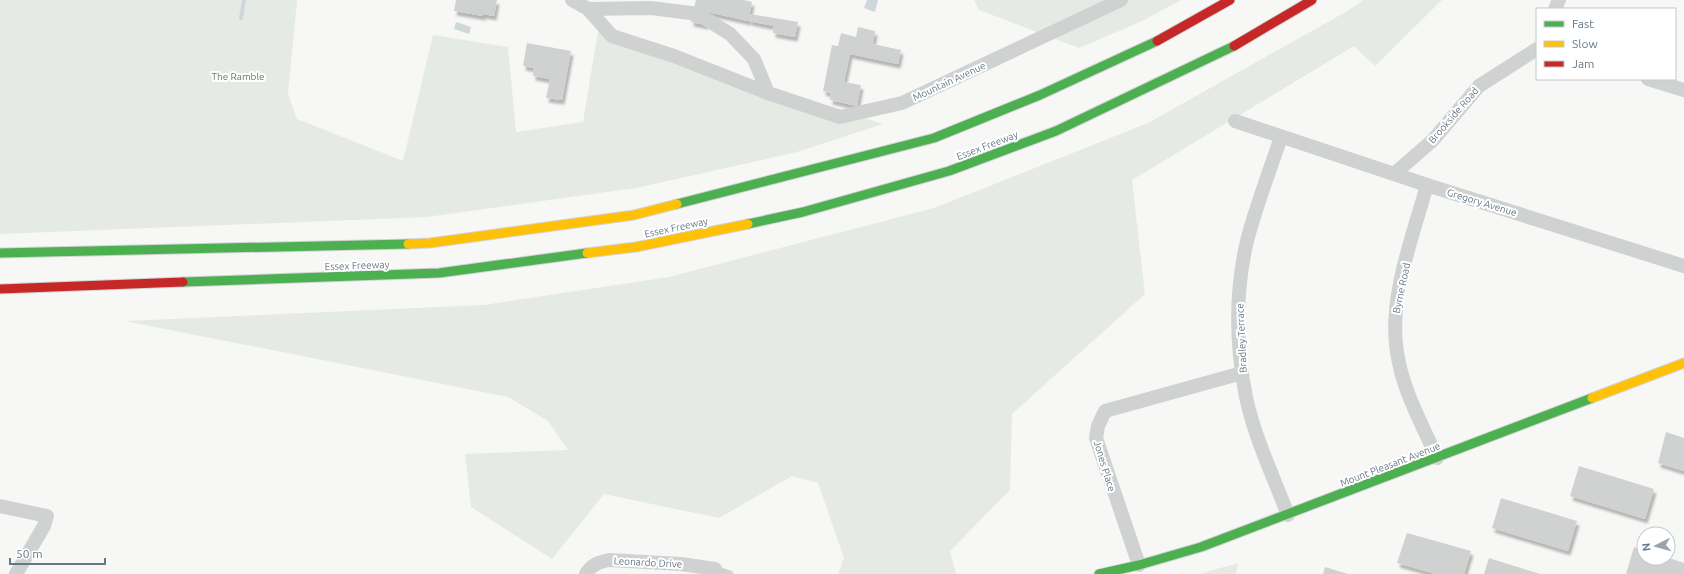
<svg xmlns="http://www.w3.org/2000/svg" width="1684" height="574" viewBox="0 0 1684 574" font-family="Ubuntu,sans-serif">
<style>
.green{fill:#e6eae4}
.water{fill:#ced7d9}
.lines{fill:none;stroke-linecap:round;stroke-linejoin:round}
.stream{stroke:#ced7d9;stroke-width:4}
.building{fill:#d0d2d2;filter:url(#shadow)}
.fast-casing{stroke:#d2d4d5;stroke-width:11}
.slow-casing{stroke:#d2d4d5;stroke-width:11}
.jam-casing{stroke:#d2d4d5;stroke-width:11}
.lane{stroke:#d0d2d2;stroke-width:7}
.street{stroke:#d0d2d2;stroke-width:14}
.fast{stroke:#4caf50;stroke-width:9}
.slow{stroke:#ffc107;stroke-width:9}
.jam{stroke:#c62828;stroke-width:9}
.labels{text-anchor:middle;stroke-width:4;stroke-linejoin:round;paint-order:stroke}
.park-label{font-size:10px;fill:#667960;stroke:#fff}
.street-label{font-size:10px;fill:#657887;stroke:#fff}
</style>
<defs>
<filter id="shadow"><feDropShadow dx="2.5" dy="4.5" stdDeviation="1" flood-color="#0004"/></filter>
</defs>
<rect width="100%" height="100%" fill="#f7f7f6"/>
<g class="green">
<polygon points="0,0 297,0 288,94 297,119 403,161 433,35 508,47 516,132 583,122 598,31 883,124 797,152 636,188 427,217 0,234"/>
<polygon points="974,0 1181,0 1142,21 1079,48 979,10"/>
<polygon points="1363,0 1442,0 1375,66 1354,46 1132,180 1145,294 1012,414 1010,490 950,551 956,574 838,574 844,558 818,483 792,476 719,518 604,494 552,559 471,507 465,454 568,450 548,421 508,397 125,321 484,305 669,277 934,208 1148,123 1349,10"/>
<polygon points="1238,563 1236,574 1199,574"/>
</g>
<g class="water">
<polygon points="867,0 878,0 875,12 864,8"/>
<polygon points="456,22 471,27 469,34 454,29"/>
</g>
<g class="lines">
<polyline class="stream" points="241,18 244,0"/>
</g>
<g class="building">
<polygon points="456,0 497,0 494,16 483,14 483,16 454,11"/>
<polygon points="696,0 744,0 752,2 748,21 708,12 706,25 691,22"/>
<polygon points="750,14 798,22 795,37 773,33 774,26 749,21"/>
<polygon points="858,27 875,31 873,44 901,50 898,64 850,54 844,82 861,85 857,106 830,100 831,93 823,91 832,45 838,46 841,33 856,37"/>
<polygon points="527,43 571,51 562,100 546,98 550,79 533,76 534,68 523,66"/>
<polygon points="1666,432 1684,438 1684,471 1658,463"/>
<polygon points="1579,466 1654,489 1645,519 1570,496"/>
<polygon points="1501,498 1577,521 1568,551 1492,528"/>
<polygon points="1407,533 1471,551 1464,574 1436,574 1397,563"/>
<polygon points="1634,547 1644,551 1644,558 1669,558 1684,563 1684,574 1626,574"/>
<polygon points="1489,558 1540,574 1484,574"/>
<polygon points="1325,567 1348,574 1323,574"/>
</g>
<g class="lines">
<g class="fast-casing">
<g id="fast">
<polyline points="677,204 934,138 1040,95 1157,41"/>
<polyline points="748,224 803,212 949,171 1056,131 1234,46"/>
<polyline points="0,253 408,244"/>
<polyline points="183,282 439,273 587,253"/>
<polyline points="1099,574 1139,565 1201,547 1592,398"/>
</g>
</g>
<g class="slow-casing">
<g id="slow">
<polyline points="408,244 430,243 634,215 677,204"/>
<polyline points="587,253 636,247 748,224"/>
<polyline points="1592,398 1684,363"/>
</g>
</g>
<g class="jam-casing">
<g id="jam">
<polyline points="1157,41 1230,0"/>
<polyline points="1234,46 1312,0"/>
<polyline points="0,289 183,282"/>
</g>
</g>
<polyline class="lane" points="715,569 730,574"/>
<g class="street">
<polyline points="572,0 588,9 651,8 698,14 730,34 754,59 768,93 840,117 902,103 1121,0"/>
<polyline points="588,9 612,36 674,56 768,93"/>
<polyline points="1555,9 1559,0"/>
<polyline points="1648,79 1684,90"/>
<polyline points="1235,121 1427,185 1684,266"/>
<path d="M 1281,137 C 1270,170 1256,206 1247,241 C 1235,292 1236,346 1246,397 C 1254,436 1274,478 1288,515"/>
<polyline points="1394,174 1433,140 1479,86 1537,49"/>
<path d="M 1427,185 C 1413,236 1388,299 1397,352 C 1402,389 1422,424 1437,458"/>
<polyline points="0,506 47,516 44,526 16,574"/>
<polyline points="1139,565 1096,438 1098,426 1105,411 1242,373"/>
<path d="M 586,574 C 591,565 599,562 609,560 L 681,564 L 715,569"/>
</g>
<use href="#fast" class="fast"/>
<use href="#slow" class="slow"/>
<use href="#jam" class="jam"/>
</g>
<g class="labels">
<g class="park-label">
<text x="238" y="80">The Ramble</text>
</g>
<g class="street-label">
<text transform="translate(949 81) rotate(-25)" y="4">Mountain Avenue</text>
<text transform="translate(1453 115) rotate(-49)" y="4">Brookside Road</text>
<text transform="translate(987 145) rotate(-21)" y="4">Essex Freeway</text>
<text transform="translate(1482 202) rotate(17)" y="4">Gregory Avenue</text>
<text transform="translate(676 227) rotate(-12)" y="4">Essex Freeway</text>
<text transform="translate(357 265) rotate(-2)" y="4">Essex Freeway</text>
<text transform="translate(1401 288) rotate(-78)" y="4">Byrne Road</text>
<text transform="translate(1241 338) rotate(-93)" y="4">Bradley Terrace</text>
<text transform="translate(1390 464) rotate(-21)" y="4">Mount Pleasant Avenue</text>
<text transform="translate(1105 466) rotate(73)" y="4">Jones Place</text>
<text transform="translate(648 562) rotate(3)" y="4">Leonardo Drive</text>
</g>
</g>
<rect x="1536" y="8" width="140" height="72" fill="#ffffff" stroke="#c1c9cf"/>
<rect x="1544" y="21" width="20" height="6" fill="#4caf50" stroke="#c1c9cf"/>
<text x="1572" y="28" font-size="12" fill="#657887">Fast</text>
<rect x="1544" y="41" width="20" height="6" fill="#ffc107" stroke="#c1c9cf"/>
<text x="1572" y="48" font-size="12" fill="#657887">Slow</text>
<rect x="1544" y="61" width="20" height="6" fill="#c62828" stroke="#c1c9cf"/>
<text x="1572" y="68" font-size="12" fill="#657887">Jam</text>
<g transform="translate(1656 546) rotate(264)"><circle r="19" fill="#ffffff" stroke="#c1c9cf"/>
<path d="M0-3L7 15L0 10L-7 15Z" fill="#98a4ae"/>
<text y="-6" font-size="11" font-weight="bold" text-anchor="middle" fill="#657887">N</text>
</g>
<path d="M10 558v6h95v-6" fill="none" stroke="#657887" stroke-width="2"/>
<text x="16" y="558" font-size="12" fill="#657887" stroke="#ffffff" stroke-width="3" paint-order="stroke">50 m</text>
</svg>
